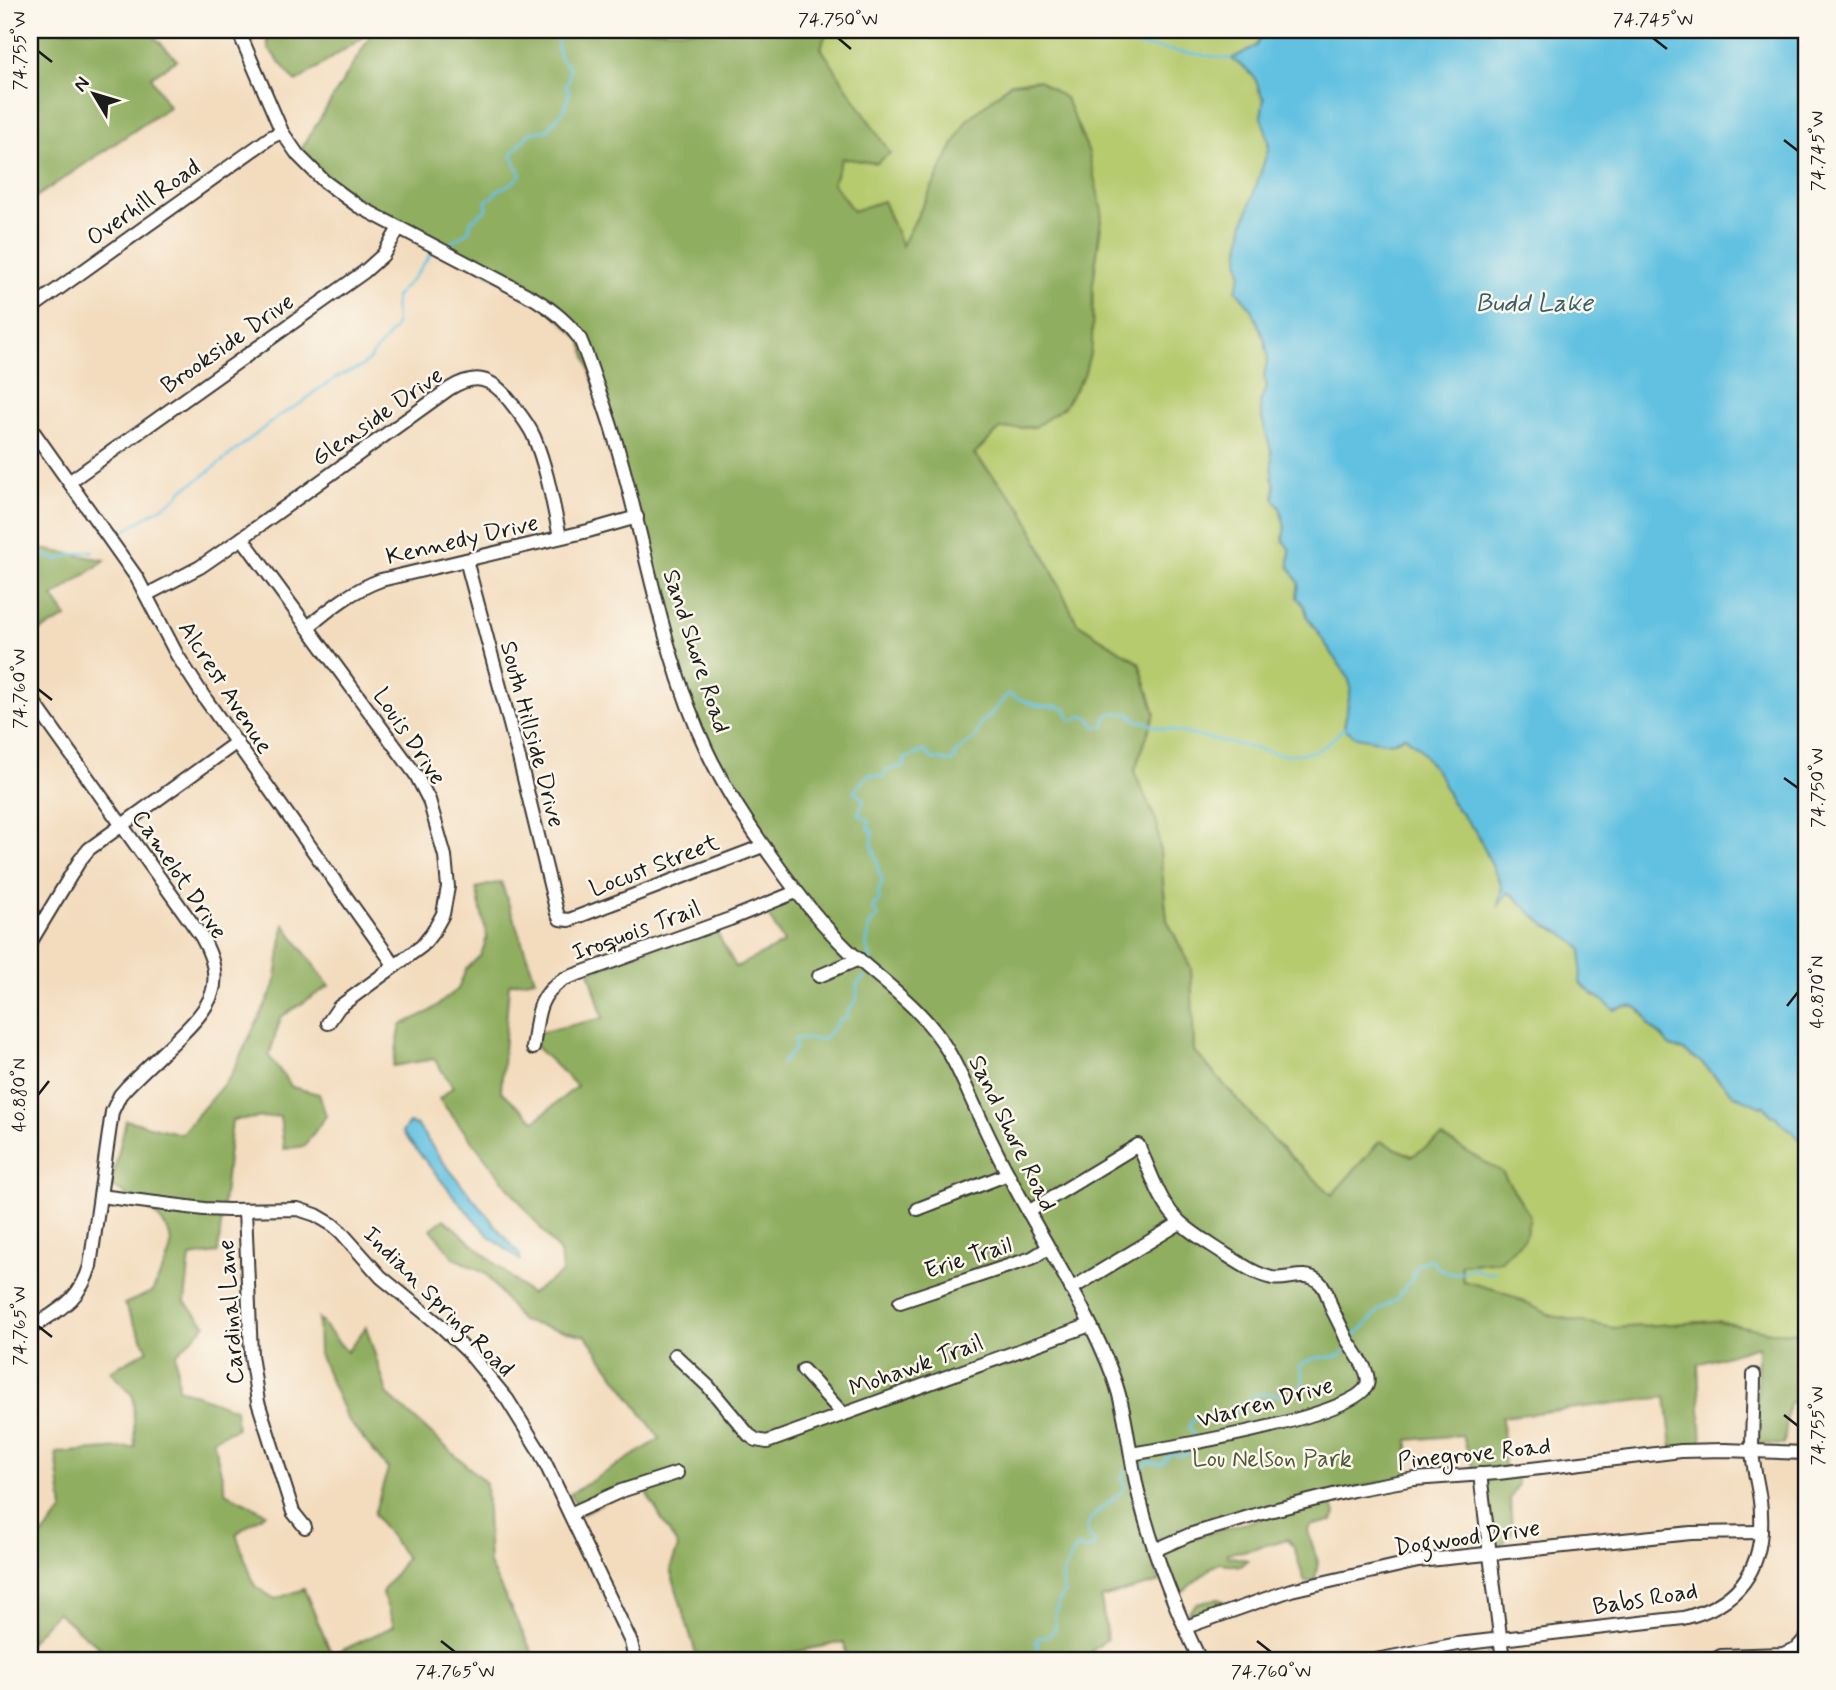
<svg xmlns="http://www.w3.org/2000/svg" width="1836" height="1690" viewBox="0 0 1836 1690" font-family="Mynerve,sans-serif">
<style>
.green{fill:#b6ca6e;stroke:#697345;stroke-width:2}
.forest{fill:#90ae61;stroke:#56653e;stroke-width:2}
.water{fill:#62c1e1;stroke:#3f6e7e;stroke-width:2}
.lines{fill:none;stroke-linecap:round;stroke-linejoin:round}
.stream{stroke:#62c1e1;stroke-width:2.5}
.minor-casing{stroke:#3c3934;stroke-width:16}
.minor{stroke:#fff;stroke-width:12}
.ticks{fill:none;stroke:#1c1c1c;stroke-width:2.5}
.labels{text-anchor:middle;stroke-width:5;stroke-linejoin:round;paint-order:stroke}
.street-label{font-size:24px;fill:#1c1c1c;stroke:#fbf7ec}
.park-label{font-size:24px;fill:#525939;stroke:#fbf7ec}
.water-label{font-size:26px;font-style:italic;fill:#385e6b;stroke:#fbf7ec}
.neatline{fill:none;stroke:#1c1c1c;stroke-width:2.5}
.ticks-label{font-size:18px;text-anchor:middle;fill:#1c1c1c}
</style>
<rect width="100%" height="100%" fill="#fbf7ec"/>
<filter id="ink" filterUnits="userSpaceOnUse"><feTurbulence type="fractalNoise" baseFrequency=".0143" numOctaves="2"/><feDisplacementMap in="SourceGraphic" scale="14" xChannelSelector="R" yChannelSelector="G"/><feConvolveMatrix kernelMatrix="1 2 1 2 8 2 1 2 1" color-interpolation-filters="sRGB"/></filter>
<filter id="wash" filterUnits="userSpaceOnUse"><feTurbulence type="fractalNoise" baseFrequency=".00686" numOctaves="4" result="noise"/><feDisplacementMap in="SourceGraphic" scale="28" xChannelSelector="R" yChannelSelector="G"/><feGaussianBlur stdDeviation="1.57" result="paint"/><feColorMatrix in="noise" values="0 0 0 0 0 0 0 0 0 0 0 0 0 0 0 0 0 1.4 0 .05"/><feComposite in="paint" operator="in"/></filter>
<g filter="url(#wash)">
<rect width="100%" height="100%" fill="#f3dcbe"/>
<path class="green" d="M 827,30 L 1258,30 L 1260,38 L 1256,46 L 1232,59 C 1241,65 1253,72 1257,83 C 1259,90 1259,93 1264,99 L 1261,117 L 1266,131 L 1269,147 L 1243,226 L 1239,260 L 1241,275 L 1236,290 L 1252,309 L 1265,341 L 1268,357 L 1264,376 L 1267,386 L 1260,403 L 1261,414 L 1272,454 L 1272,478 L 1275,484 L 1274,499 L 1280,508 L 1285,528 L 1283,540 L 1290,550 L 1289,566 L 1299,583 L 1297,597 L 1304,606 L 1308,618 L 1348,677 L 1351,687 L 1344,728 L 1370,739 L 1391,743 L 1405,736 L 1419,748 L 1441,778 L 1451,801 L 1477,833 L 1502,887 L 1499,904 L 1507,893 L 1512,894 L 1547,926 L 1563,933 L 1582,949 L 1593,995 L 1606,1002 L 1614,1010 C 1639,1001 1640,1010 1653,1029 C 1658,1035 1664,1038 1668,1045 L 1684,1051 L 1702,1063 L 1718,1080 L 1760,1107 L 1763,1105 L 1772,1116 L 1776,1116 C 1780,1125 1787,1126 1793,1132 C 1798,1137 1800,1141 1806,1145 L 1806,1333 L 1770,1332 L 1717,1321 L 1614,1328 L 1552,1316 L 1503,1292 L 1463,1281 L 1461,1265 L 1501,1261 L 1412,1156 L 1332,1195 L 1274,1141 L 1194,1051 L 1191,968 L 1167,920 L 1157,823 L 1134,772 L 1155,713 L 1139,663 L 1077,623 L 1022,509 L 974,454 L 1000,429 L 1035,427 L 1093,283 L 1101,227 L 966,121 L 902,247 L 853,211 L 832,183 L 842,158 L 877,163 L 821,47 Z"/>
<g class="forest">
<polygon points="30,30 148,30 177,60 151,77 169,107 30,201"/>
<polygon points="267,30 827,30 821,48 890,153 877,163 842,158 833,183 853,211 883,201 902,246 966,121 1011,83 1039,80 1066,99 1088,150 1102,211 1093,283 1092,346 1084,375 1064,407 1035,427 1000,429 974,454 1022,509 1077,623 1139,663 1155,713 1134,772 1157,823 1167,920 1191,968 1194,1051 1274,1141 1332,1195 1380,1141 1412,1156 1442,1137 1502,1172 1530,1216 1525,1238 1501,1261 1461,1265 1463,1281 1503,1292 1552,1316 1614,1328 1717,1321 1770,1332 1806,1333 1806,1404 1789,1402 1784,1445 1757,1443 1758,1346 1698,1364 1702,1447 1672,1448 1666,1397 1502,1417 1504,1467 1474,1470 1462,1435 1408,1440 1408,1476 1197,1526 1145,1545 1160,1582 1101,1598 1107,1639 1091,1652 1095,1660 847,1660 844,1642 755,1660 698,1660 670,1569 678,1547 640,1482 583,1514 570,1494 660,1439 586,1336 521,1321 486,1274 454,1258 431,1229 444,1219 530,1294 562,1273 560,1253 439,1099 453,1087 434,1059 393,1066 401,1025 429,1012 458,989 466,969 481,955 487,937 476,888 501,882 535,979 509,984 501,1091 535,1121 577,1086 535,1046 537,1033 603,1018 589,971 713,926 736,967 784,943 763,906 795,890 693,716 581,340 542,302 348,198 299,153 374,30 296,82 268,48"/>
<polygon points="30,547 106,560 53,597 67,617 40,631 30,623"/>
<path d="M 284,924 L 329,986 L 281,1017 L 269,1056 L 292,1087 L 319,1094 L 326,1116 L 304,1146 L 284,1149 L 280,1116 L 232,1120 L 218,1253 L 190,1257 L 185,1302 L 206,1325 L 176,1354 L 178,1388 L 235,1409 L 237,1428 L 213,1439 L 226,1493 L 266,1513 L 236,1534 L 255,1586 L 275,1599 L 304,1589 L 332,1655 L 394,1626 L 382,1592 L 406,1558 L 374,1514 L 388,1469 L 347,1419 L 319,1354 L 318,1318 L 347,1352 L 366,1327 L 388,1395 L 486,1483 L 489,1564 L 536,1660 L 171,1660 L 150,1648 L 126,1660 L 114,1660 L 57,1612 L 30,1642 L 30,1530 L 43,1535 L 63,1510 L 56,1453 L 135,1447 L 133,1396 L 110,1371 L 148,1350 L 124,1304 L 152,1292 C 158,1279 166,1265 170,1251 C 178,1220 133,1199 111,1186 L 126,1120 L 181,1134 L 230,1077 L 275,985 Z"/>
<polygon points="1516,1473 1518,1484 1510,1499 1512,1533 1497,1550 1494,1550 1486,1481 1492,1478"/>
<polygon points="1330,1499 1335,1514 1332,1521 1310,1526 1308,1531 1318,1562 1315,1580 1305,1582 1293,1545 1288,1539 1244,1551 1227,1553 1227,1556 1248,1560 1241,1566 1220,1563 1212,1567 1180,1594 1165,1556 1175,1543"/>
<path d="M 1218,1599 L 1227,1603 L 1226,1605 L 1197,1617 L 1188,1613 C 1197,1600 1203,1601 1218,1599 Z"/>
</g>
<g class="water">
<path d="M 1258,30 L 1806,30 L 1806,1145 C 1800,1141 1798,1137 1793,1132 C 1787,1126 1780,1125 1776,1116 L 1772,1116 L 1763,1105 L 1761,1107 L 1734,1095 L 1702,1063 L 1684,1051 L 1668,1045 L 1663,1037 L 1648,1025 C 1645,1004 1630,1004 1614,1010 C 1603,1000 1591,993 1580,983 L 1582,949 L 1563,933 L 1547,926 L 1531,913 L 1512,894 L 1507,893 L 1498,907 L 1502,887 L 1477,833 L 1451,801 L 1441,778 L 1419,748 L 1405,736 L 1391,743 L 1356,737 L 1344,728 L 1351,687 L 1348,677 L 1308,618 L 1304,606 L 1297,597 L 1299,583 L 1289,566 L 1290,550 L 1283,540 L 1285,527 L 1280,508 L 1274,499 L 1275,484 L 1272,478 L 1272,454 L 1261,414 L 1260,403 L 1267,386 L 1264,376 L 1268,357 L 1265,341 L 1252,309 L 1236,290 L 1241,275 L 1239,260 L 1243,226 L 1269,147 L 1266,131 L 1261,117 L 1264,99 C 1259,92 1260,91 1257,83 C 1253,72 1241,65 1231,59 L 1256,46 L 1260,38 Z"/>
<polygon points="409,1123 417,1125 443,1162 520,1255 520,1260 490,1237 457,1200 402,1132"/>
</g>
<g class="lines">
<g class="stream">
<polyline points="1028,30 1231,59"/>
<path d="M 446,246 L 469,231 L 471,221 L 487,209 L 486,201 C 493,198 494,193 500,189 C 509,185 514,183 521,175 L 512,156 L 514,151 L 530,133 L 549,130 C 551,121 559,119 564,110 C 567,104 568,97 569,91 L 566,85 L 568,82 L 570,68 L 559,57 L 556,30"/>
<polyline points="126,530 176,498 182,490 202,477 280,415 302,403 314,392 341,375 361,367 368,361 394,329 396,323 395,297 415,276 432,252"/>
<polyline points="30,547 42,555 58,560 70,555 93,551"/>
<path d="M 871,959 L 866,944 L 869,934 L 868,930 L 872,921 L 878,918 L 878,914 L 872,909 L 874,905 L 880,900 L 878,892 L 882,882 L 881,875 L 878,871 L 877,859 L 872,845 L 873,832 L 868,828 L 869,821 L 858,814 L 864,800 L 854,791 L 869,774 L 883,777 L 887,769 L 904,767 L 905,764 L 903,760 L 924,751 L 933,759 C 941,758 947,763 954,761 L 956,758 L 953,755 L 976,737 L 981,721 L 986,720 L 1008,694 C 1016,698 1036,706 1043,706 C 1053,706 1057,705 1067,710 L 1069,718 L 1073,721 L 1081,716 L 1089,718 L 1096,727 L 1104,727 L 1105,720 L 1110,713 L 1128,713 L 1138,721 L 1147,722 L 1153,726 L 1284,755 C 1293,753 1303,754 1312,752 C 1325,749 1334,737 1344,728"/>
<polyline points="781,1064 795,1049 795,1039 824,1039 839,1021 847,1017 848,1010 857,1000 857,984 866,976"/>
<path d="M 1354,1336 L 1365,1326 L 1379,1310 L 1398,1298 L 1399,1293 L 1405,1290 L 1405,1286 L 1411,1282 L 1417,1265 L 1430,1259 C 1444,1277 1455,1276 1473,1268 L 1487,1274 L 1495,1272"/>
<path d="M 1193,1438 L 1193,1433 L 1189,1427 L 1191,1422 C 1199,1417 1208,1417 1217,1412 L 1221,1415 C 1231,1414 1240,1412 1247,1404 C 1250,1402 1252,1398 1255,1396 C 1274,1386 1291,1412 1304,1380 L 1300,1367 C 1315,1349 1336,1365 1347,1349"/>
<path d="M 1141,1468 L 1148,1462 L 1162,1464 L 1171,1453 C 1181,1458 1186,1455 1193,1448"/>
<path d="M 1039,1660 L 1036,1653 L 1038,1643 L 1036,1642 L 1038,1638 C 1047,1637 1052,1635 1056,1626 C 1052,1612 1058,1605 1064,1593 C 1058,1575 1069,1562 1078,1546 L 1085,1550 L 1094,1547 L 1095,1542 C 1067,1523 1119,1500 1126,1486 L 1122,1480 L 1125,1471"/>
</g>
</g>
</g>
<g filter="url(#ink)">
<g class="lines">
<g class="minor-casing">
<g id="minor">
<path d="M 238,30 L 282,132 L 298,155 L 324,181 L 358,206 L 535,299 C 553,310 568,322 580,339 C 587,355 592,371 598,388 C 642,506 653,636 707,751 C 725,789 748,825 773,859 C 796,892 820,923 849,951 C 884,983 924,1009 948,1051 C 957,1066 964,1082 971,1098 C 983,1125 996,1152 1010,1178 C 1044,1243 1088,1309 1113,1376 C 1128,1416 1129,1459 1140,1500 C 1154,1555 1176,1610 1200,1660"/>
<polyline points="30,309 271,137 282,132"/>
<polyline points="30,427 137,578 177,655 204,697 395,966"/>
<polyline points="69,482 364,272 383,255 399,228"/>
<polyline points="242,538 416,775 429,800 445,856 448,887 443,914 433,932 422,946 339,1007 328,1023"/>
<polyline points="466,560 519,758 557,913 560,919 569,920 763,846"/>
<path d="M 146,595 L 200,567 L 242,538 L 449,389 C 475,373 491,377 509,400 C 518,412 528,423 534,437 C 547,468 553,504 560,537"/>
<path d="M 308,627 C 331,608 353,590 381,580 L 588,531 L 637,517"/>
<path d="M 30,697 L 201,936 C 229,984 211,1006 175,1041 C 159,1056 143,1071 127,1087 L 120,1095 L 112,1112 L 90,1266 C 80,1301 58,1310 30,1329"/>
<polyline points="30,943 80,860 89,849 237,742"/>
<polyline points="819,976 859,959"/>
<path d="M 533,1048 C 538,1018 535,997 564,979 L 730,919 L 796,892"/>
<polyline points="100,1196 204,1209 228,1210 298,1209 316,1215 333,1225 341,1232 381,1277 441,1326 468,1352 507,1399 540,1452 631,1642 635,1660"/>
<polyline points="918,1209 1008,1174"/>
<polyline points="245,1210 251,1355 258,1402 293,1512 305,1527"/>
<path d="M 1028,1212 L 1138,1145 C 1151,1171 1159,1204 1181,1223 C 1194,1235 1210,1244 1225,1254 C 1239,1263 1255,1274 1272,1278 C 1287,1281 1304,1270 1318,1281 C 1327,1288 1328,1299 1332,1309 C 1337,1319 1342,1328 1346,1338 C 1352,1349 1372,1372 1367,1385 C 1356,1417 1167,1448 1131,1454"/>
<polyline points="1071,1289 1180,1223"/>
<polyline points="900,1302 1032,1258 1048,1248"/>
<polyline points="675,1355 708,1386 749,1435 756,1440 767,1442 1090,1325"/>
<polyline points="803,1370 843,1414"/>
<polyline points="1480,1474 1503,1660"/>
<polyline points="570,1514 621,1491 677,1473"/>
<polyline points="1155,1550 1189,1535 1269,1511 1353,1490 1414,1479 1498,1473 1681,1451 1724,1450 1806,1453"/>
<polyline points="1186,1627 1291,1590 1418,1561 1691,1533 1761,1532"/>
<path d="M 1376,1660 L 1458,1644 L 1683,1618 C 1738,1605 1764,1570 1761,1514 C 1761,1492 1753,1472 1752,1450 C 1752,1425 1754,1400 1754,1375"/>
<polyline points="1714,1660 1721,1656 1783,1654 1797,1648 1806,1638"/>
</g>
</g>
<use href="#minor" class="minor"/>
</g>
</g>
<path class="ticks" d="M 838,38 L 851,49M 1653,38 L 1667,49M 38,51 L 52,62M 1784,140 L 1798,151M 38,689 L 52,700M 1784,778 L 1798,788M 1787,1006 L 1798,992M 38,1095 L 49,1081M 38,1326 L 52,1337M 1784,1415 L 1798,1426M 441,1641 L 455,1652M 1257,1641 L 1271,1652"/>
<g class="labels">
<g class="street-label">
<text transform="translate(143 202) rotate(-35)" y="8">Overhill Road</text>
<text transform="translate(227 343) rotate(-35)" y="8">Brookside Drive</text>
<text transform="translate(377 416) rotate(-35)" y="8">Glenside Drive</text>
<text transform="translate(462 539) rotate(-13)" y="8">Kennedy Drive</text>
<text transform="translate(697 651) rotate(72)" y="8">Sand Shore Road</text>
<text transform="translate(226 687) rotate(57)" y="8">Alcrest Avenue</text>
<text transform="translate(533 734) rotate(75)" y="8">South Hillside Drive</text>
<text transform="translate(410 736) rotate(56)" y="8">Louis Drive</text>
<text transform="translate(654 865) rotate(-21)" y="8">Locust Street</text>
<text transform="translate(180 874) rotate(56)" y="8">Camelot Drive</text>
<text transform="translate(636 930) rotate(-20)" y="8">Iroquois Trail</text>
<text transform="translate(1013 1133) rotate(64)" y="8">Sand Shore Road</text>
<text transform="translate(968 1257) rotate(-18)" y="8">Erie Trail</text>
<text transform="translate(439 1301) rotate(45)" y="8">Indian Spring Road</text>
<text transform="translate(230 1312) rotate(-94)" y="8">Cardinal Lane</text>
<text transform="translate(916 1365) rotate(-20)" y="8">Mohawk Trail</text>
<text transform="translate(1265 1402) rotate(-15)" y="8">Warren Drive</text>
<text transform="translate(1474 1453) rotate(-6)" y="8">Pinegrove Road</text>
<text transform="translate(1467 1537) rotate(-8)" y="8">Dogwood Drive</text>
<text transform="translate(1645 1598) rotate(-9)" y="8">Babs Road</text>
</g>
<g class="park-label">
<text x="1272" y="1466">Lou Nelson Park</text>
</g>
<g class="water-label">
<text x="1534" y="311">Budd Lake</text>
</g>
</g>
<rect width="1836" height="1690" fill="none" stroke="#fbf7ec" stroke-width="77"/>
<g transform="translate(94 94) rotate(308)" stroke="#fbf7ec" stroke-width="5" paint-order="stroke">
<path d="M0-5L12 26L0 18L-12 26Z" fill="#1c1c1c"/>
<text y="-10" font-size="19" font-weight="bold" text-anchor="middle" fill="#1c1c1c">N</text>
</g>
<rect x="38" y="38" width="1760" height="1614" class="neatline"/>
<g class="ticks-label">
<text x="838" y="25">74.750°W</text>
<text x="1653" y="25">74.745°W</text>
<text transform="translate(19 51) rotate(-90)" y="6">74.755°W</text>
<text transform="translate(1817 151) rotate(-90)" y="6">74.745°W</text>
<text transform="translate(19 689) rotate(-90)" y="6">74.760°W</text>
<text transform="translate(1817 788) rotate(-90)" y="6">74.750°W</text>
<text transform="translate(1817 992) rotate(-90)" y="6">40.870°N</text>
<text transform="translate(19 1095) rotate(-90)" y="6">40.880°N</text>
<text transform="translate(19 1326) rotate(-90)" y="6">74.765°W</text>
<text transform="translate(1817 1426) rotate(-90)" y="6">74.755°W</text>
<text x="455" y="1677">74.765°W</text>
<text x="1271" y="1677">74.760°W</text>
</g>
</svg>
